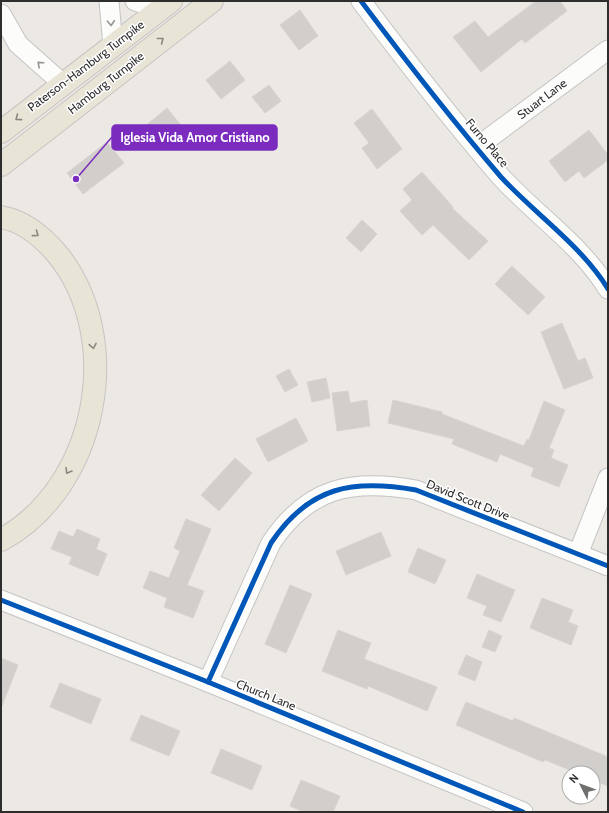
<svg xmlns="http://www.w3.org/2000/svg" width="609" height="813" viewBox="0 0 609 813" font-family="Cabin,sans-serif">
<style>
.building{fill:#d1cecb;stroke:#d7d4d0}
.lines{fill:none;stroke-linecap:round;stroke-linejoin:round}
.minor-casing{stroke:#c5c4c5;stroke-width:21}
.major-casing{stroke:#c6c5c4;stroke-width:24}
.minor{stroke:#fcfcfb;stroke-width:19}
.major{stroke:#e8e4d6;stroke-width:22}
.cycleway-casing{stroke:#fff;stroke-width:8}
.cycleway{stroke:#0057b8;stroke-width:5}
.oneway{stroke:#959594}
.oneway2{stroke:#8b8982}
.labels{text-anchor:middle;stroke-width:3;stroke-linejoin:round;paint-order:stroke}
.street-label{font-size:12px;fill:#2e2e2e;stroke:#fff}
.leader{fill:none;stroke:#7b2cbf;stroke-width:1.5}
.callout-dot{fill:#7b2cbf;stroke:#fff;stroke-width:1.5}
.callout{fill:#7b2cbf;stroke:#7b2cbf;stroke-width:1.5}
.callout-label{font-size:13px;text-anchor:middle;font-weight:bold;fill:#fff}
</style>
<rect width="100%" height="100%" fill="#ece8e4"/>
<g class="building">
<polygon points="536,1 560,1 567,11 525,43 522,39 481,72 453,37 475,21 488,37"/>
<polygon points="300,10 318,36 299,50 280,25"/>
<polygon points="230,61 245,80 221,99 206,80"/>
<polygon points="269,85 281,101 265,113 252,97"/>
<polygon points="167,108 183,128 158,147 143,128"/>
<polygon points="372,109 402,149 377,169 362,148 369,143 354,123"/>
<polygon points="589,130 608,155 608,160 584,178 579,171 565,182 549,161"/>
<polygon points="107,142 124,163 83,194 67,173"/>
<polygon points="422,172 453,207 452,208 488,241 469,260 433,225 422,235 400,211 412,200 403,189"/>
<polygon points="362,220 377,234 361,252 346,238"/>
<polygon points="512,266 545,297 528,315 495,284"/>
<polygon points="562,323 578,361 585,358 593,378 564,389 541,332"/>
<polygon points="289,369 298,385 285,392 276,376"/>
<polygon points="326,378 330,398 312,402 307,382"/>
<polygon points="348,391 350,403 367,400 370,426 337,431 332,393"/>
<polygon points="393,400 442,412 442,414 524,446 527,439 529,440 544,401 565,410 549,448 554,450 551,458 568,465 559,487 531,476 534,468 500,454 497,462 452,444 454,439 388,423"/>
<polygon points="296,418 308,441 268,462 256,439"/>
<polygon points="235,458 252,473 219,511 201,495"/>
<polygon points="186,519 211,529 187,585 204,591 193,618 164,607 167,598 143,588 150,571 169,578 180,551 174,548"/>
<polygon points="77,529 100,539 96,549 107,554 98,576 69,564 72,557 51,549 59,531 73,537"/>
<polygon points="381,532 391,556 346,575 336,551"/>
<polygon points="418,548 446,560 435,584 408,572"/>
<polygon points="477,574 515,590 501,622 483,615 487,606 467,598"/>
<polygon points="290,585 312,594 286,653 265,644"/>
<polygon points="542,598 573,610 568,622 578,626 571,645 530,628"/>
<polygon points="338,630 371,643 364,659 437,687 427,711 368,686 367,689 322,671"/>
<polygon points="489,630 502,636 495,652 482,647"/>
<polygon points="466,655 482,662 475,681 458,674"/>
<polygon points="1,658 18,665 2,706 1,705"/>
<polygon points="60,683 101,699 91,724 50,707"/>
<polygon points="466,702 513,721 514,718 608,757 608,786 593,780 593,773 577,773 545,760 543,762 456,725"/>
<polygon points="141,715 180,731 169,756 130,740"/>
<polygon points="221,749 262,766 252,790 211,773"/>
<polygon points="301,780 340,796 333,812 304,812 290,806"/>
</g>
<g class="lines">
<g class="minor-casing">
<g id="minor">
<polyline points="109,1 113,46"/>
<polyline points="135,1 160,9"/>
<path d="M 361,1 C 406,61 452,120 501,177 C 535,214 582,246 608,289"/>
<polyline points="1,14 18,44 63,84"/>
<polyline points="477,147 608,50"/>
<polyline points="578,554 608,478"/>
<polyline points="1,600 208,682 523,812"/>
<path d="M 208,682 L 271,543 C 309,486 353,479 416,490 L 608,566"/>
</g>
</g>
<g class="major-casing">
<g id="major">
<polyline points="1,132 171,1"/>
<polyline points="1,165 212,1"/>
<path d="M 1,217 C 24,221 43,237 58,255 C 126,340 97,488 1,540"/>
</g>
</g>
<use href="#minor" class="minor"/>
<use href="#major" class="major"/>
<g class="cycleway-casing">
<g id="cycleway">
<path d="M 361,1 C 406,61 452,120 501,177 C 535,214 582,246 608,289"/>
<polyline points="1,600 208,682 523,812"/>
<path d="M 208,682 L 271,543 C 309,486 353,479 416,490 L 608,566"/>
</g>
</g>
<use href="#cycleway" class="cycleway"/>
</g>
<defs><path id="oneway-chevron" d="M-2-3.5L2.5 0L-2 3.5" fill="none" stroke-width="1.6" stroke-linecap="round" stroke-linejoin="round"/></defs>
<g class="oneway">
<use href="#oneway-chevron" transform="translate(111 23) rotate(87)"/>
<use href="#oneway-chevron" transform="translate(40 64) rotate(-138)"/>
</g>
<g class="oneway2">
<use href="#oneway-chevron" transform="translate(161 40) rotate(-38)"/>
<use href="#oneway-chevron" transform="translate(18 118) rotate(143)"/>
<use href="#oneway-chevron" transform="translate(36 234) rotate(36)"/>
<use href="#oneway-chevron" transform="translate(93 346) rotate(80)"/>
<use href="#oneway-chevron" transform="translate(68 471) rotate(121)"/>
</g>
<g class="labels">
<g class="street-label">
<text transform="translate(86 66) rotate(-37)" y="4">Paterson-Hamburg Turnpike</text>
<text transform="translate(106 83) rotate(-38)" y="4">Hamburg Turnpike</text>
<text transform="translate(542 99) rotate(-37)" y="4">Stuart Lane</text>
<text transform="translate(487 143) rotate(50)" y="4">Furno Place</text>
<text transform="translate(468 500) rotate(22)" y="4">David Scott Drive</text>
<text transform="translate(266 695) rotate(22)" y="4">Church Lane</text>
</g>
</g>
<path class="leader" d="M76 179L112 137"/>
<circle class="callout-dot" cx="76" cy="179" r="4"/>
<rect class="callout" x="112" y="125" width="165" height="25" rx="4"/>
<g class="callout-label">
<text x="195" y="142">Iglesia Vida Amor Cristiano</text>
</g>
<rect width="609" height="813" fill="none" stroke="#2e2e2e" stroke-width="4"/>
<g transform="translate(581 785) rotate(312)"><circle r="19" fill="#ffffff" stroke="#ababab"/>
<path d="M0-3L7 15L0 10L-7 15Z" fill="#706f6e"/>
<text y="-6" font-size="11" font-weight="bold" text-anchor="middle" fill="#2e2e2e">N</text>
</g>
</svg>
